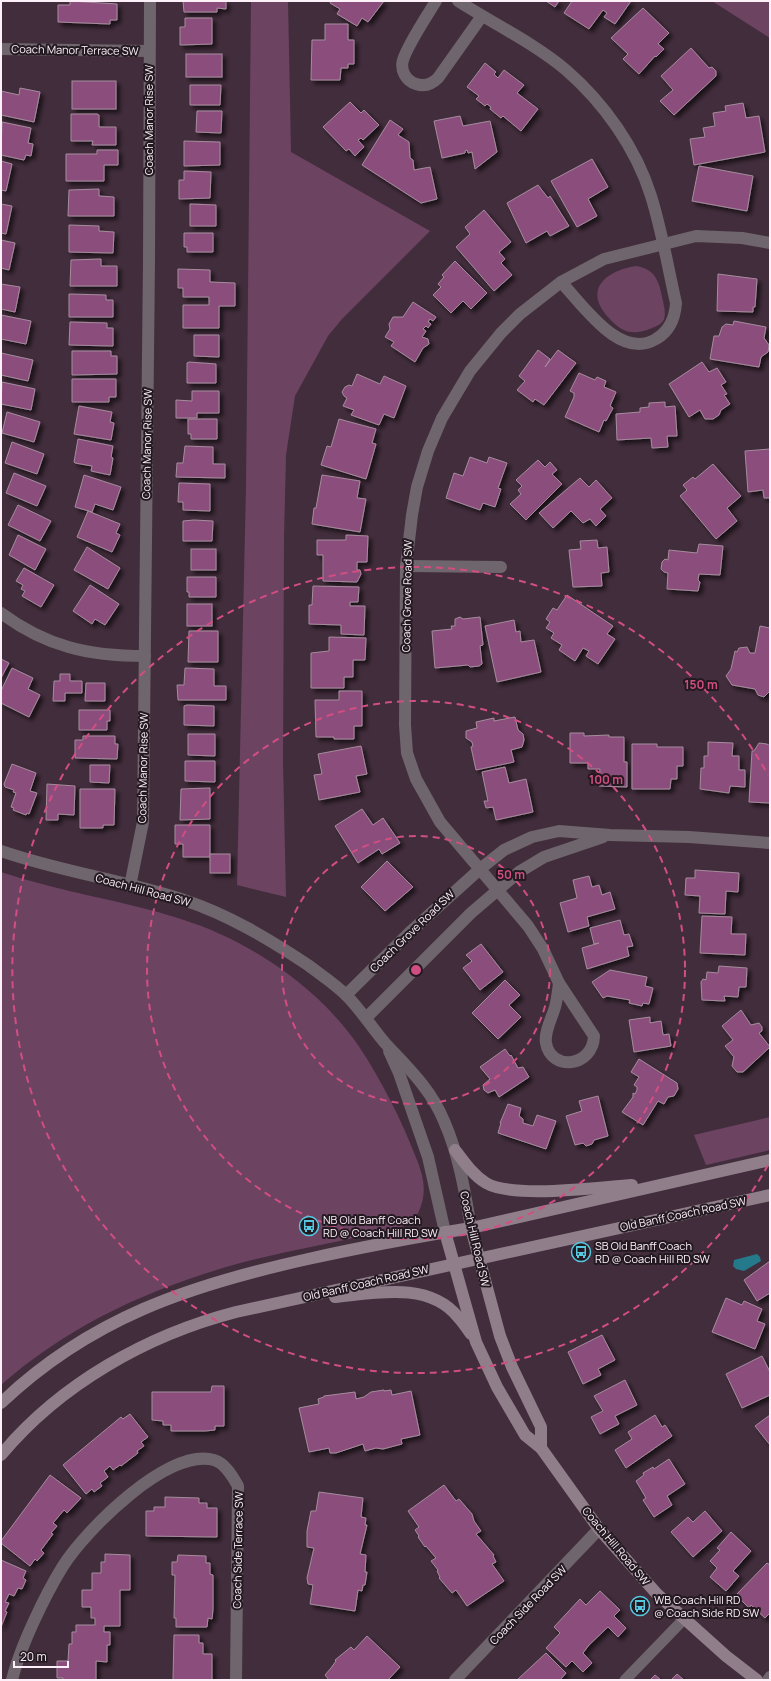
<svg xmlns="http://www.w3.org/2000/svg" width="771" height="1681" viewBox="0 0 771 1681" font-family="Manrope,sans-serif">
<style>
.green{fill:#6d4362}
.water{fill:#24798a}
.building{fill:#8b4d7c;stroke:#a58c9d;filter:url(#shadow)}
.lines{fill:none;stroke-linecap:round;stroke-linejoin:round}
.lane{stroke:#6f656c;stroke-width:11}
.street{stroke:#6f656c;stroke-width:12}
.secondary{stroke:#907f8b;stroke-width:12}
.ring{fill:none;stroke:#d14e82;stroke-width:2;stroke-dasharray:7 5}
.labels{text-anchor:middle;stroke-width:4;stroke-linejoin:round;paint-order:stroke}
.street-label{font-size:11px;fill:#fef0f9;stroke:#231920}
.poi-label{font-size:11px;fill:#fef0f9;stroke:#231920;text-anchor:start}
.centre{fill:#d14e82;stroke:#231920;stroke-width:2}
.ring-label{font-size:12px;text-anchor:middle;font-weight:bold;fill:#d14e82;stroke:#231920;stroke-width:4;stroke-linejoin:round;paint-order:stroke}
</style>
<defs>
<filter id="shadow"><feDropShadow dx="3.5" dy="3.5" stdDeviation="2" flood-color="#0009"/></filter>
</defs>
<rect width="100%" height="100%" fill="#422d3c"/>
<g class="green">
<polygon points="251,1 288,1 291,152 430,231 342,319 328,336 295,396 286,455 284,537 283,762 286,897 237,885 246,487"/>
<polygon points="712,1 770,1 770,38"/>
<path d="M 636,266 C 657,270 659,282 663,301 C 664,307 666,313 664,319 C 662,324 657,326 652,328 C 633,336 622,333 609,318 C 583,290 605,271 636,266 Z"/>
<path d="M 1,872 C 60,892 122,900 181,919 C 248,940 317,986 358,1045 C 382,1081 401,1119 417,1160 C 424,1178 427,1193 419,1211 C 417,1216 415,1220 410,1223 C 403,1227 396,1228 389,1231 C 341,1241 292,1250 244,1262 C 155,1286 70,1324 1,1385 Z"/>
<polygon points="770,1117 770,1150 706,1165 694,1135"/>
</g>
<polygon class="water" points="757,1254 760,1257 761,1261 744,1271 736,1269 733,1266 734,1260"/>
<g class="building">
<polygon points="70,1 117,4 117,20 110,20 110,24 58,22 58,5 70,5"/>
<polygon points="183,1 226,1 226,9 217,8 217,12 184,12"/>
<polygon points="331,1 384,1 368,22 362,18 357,26 337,14 340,9 330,3"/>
<polygon points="546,1 559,1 555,7"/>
<polygon points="572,1 631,1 615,24 604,17 607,13 603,10 589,29 564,13"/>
<polygon points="643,8 669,33 658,44 664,49 656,57 655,56 639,74 623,59 628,54 611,38"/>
<polygon points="185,18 212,18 212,44 180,45 180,27 185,27"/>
<polygon points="325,24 348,24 348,40 354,40 354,64 348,64 348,68 341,68 340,80 311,80 312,40 325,40"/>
<polygon points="691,48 709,68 712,67 716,71 716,76 674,115 660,101 673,90 661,76"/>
<rect x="186" y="54" width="36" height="23"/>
<polygon points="485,63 496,72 494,74 498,78 504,70 524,85 517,93 538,109 521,131 503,116 501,118 490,109 491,107 487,104 485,106 476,99 479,96 467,87"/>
<rect x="72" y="81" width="44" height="28"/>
<polygon points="190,85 221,85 220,105 190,105"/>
<polygon points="20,88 40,92 34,122 1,115 1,91 19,95"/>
<polygon points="350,102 361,113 364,110 379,125 363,140 361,138 358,140 364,147 355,156 349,149 346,151 323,127"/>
<polygon points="743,103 746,118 759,116 765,152 694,165 690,139 705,137 703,128 715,126 713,113 726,111 725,106"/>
<polygon points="197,111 222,111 221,133 196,132"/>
<polygon points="71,114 97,114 99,115 99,127 116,127 116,145 92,145 93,141 71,141"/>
<polygon points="460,116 463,126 490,121 497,152 475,169 472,152 468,153 467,150 465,151 465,153 442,158 434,121"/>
<polygon points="390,120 403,129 398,135 409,142 410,158 413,160 414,170 430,167 437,199 421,203 362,165"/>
<polygon points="2,122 31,128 28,143 33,144 31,156 26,155 24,160 1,155"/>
<polygon points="184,141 220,142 220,165 184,166"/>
<polygon points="97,150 118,150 118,165 104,165 104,181 66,181 66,154 97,154"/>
<polygon points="592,159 608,187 588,199 597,216 577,227 551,181"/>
<polygon points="1,161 12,164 6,191 1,190"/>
<polygon points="699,166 753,176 747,211 692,201"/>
<polygon points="184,171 211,172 210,198 179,199 179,180 184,180"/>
<polygon points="538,185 548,198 550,196 569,226 550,236 547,231 526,243 507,203"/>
<polygon points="99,189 99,196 114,197 114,216 68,216 69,190"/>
<polygon points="1,204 12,206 6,234 1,233"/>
<polygon points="190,204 216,205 216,226 190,226"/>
<polygon points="484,210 511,242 499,252 505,259 501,263 512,275 494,291 456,247 470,234 465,227"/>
<polygon points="69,225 99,226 99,231 114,232 113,253 69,252"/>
<polygon points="184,233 213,233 213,252 187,252 187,247 184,247"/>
<polygon points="1,240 15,243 9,270 1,268"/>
<polygon points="101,259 101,266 117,266 117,286 70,286 71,260"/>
<polygon points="455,261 487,293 471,309 463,301 451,313 433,295 441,287 438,284 444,277 442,275"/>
<polygon points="178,269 210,270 210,282 235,283 235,306 219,306 219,328 183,328 183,305 209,305 209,297 183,297 183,288 178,288"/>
<polygon points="718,274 757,279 755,307 753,307 753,312 717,311"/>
<polygon points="1,284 20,287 15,312 1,309"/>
<polygon points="69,294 106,295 106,300 113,300 113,317 69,317"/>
<polygon points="413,302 436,317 433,321 430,319 428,322 431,324 428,328 426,326 423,329 426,331 422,337 428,339 429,344 423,348 415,362 391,346 394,342 385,337 390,329 389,324 393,317 403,317"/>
<polygon points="1,315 31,321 26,344 1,339"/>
<polygon points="734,321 766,327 764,338 769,345 768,352 761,357 759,367 710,359 714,336 719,336 722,327 726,324 733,325"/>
<polygon points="70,322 107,323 107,328 113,328 113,346 69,345"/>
<polygon points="194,335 219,335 219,357 194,356"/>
<polygon points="538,350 550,359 545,367 558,350 576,363 544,405 535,399 533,402 517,390 525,381 519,376"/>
<polygon points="72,351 111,351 111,356 117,356 117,374 72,375"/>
<polygon points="1,353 33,360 28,381 1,375"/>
<polygon points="189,362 216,364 216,383 187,383 187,363"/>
<polygon points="702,362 709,372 717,368 726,382 721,385 727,394 724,395 730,404 721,410 719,415 713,419 705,419 700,410 689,417 669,384"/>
<polygon points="579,373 595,380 597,377 606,381 604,387 616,392 610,406 613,408 606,421 604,420 599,432 565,417 574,397 574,393 570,391"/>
<polygon points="357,374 380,384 384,376 406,386 394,418 384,414 379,425 351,415 354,410 343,406 347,398 344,396 342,392 345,387 349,385 352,386"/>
<polygon points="72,379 116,379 116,397 109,397 109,402 72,402"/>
<polygon points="2,382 35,389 31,410 1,404"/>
<polygon points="192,391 219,391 219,413 197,413 197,418 176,418 176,400 192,401"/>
<polygon points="665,402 665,407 675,406 677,436 667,436 668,447 652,448 651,438 617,440 616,414 640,412 640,408 649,407 649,403"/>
<polygon points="79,406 112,412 110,422 114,423 111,440 74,434"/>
<polygon points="7,412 40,422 34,442 2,433"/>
<polygon points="188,419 217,419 217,439 191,439 191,434 188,434"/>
<polygon points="339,419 376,429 372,443 376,444 366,479 321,465 327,446 331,447"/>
<polygon points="78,439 113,446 111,457 113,458 110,475 91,471 92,466 75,463 74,462"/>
<polygon points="12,442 44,454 37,474 5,463"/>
<polygon points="185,446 213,447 213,464 225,464 225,478 176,477 177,463 183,463"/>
<polygon points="770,449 770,498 764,498 763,490 748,492 745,451"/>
<polygon points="470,457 487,463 489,457 507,463 498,488 501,489 495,507 483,503 480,510 446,498 454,473 463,476"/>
<polygon points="538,460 545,467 550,462 557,470 552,474 562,484 526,520 510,504 521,494 518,490 522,486 516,480"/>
<polygon points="713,464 741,496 727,508 737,521 716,539 680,496 687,490 683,485 693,477 695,479"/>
<polygon points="14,473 46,486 37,506 6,493"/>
<polygon points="84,475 121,487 113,510 95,504 92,512 75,507"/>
<polygon points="322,475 360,481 357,498 366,499 360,532 312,524 314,508 316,508"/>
<polygon points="580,478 589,487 596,480 612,498 600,509 606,516 596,526 590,519 583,523 571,511 553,528 539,513"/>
<polygon points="179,483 210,484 210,511 183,510 183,502 178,502"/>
<polygon points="18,505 51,521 40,541 8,525"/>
<polygon points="88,511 120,524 116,533 120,535 112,552 77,537"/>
<polygon points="194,520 213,521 212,541 183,541 183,521"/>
<polygon points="18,535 46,549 35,570 9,555"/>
<polygon points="346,535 368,536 367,562 357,562 357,570 360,570 361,574 357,582 323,581 323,555 317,555 317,540 346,540"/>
<polygon points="597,540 598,548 607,547 609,572 601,573 602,586 573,587 569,550 581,549 580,541"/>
<polygon points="699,544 723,546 720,575 699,574 698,580 700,582 698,591 667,589 668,573 664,572 661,569 662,562 665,559 668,560 669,550 697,553"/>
<polygon points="87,547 120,568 108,589 74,570"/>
<rect x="191" y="549" width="25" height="21"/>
<polygon points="24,568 54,585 41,607 22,596 25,591 21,589 23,585 16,581"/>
<polygon points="187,577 216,577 216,597 189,597 189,592 187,592"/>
<polygon points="90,585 119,604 105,625 95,619 92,624 73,611"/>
<polygon points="313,586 359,587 358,602 350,602 350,606 365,606 364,635 341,634 341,625 309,624 309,605 312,605"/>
<polygon points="567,595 613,626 607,634 615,639 598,664 586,656 589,651 583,648 575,661 559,650 562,645 551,638 554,633 546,628 550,622 546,619 553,608 557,610"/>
<rect x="187" y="604" width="25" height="22"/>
<polygon points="460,617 463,619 480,617 483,645 480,646 482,664 479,666 470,667 468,665 435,668 432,631 452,629 451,626 455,626 455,619"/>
<polygon points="514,620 516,632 520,631 521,642 534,640 541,672 497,682 485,626"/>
<polygon points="760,626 770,628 770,691 764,697 758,695 755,689 732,685 726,676 731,669 735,651 737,652 739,648 747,647 750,653 755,653"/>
<polygon points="189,631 218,631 218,662 188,662"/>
<polygon points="329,637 366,638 365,660 353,660 353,677 344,677 344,688 311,688 311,653 329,651"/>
<polygon points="1,659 9,663 1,678"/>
<polygon points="12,668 33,678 28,689 40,695 29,717 1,703 1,691"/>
<polygon points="185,668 214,669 214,686 226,686 226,700 178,700 177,685 184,685"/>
<polygon points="60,674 70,674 70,681 82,681 82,693 65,693 65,701 53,701 54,681 60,681"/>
<polygon points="86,683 105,683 105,701 85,701"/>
<polygon points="339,691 362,691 362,726 354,726 354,739 334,739 334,737 316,737 315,700 339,700"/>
<polygon points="187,705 214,706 214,726 184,725 184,706"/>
<polygon points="79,710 110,710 110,721 107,721 107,730 79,730"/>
<polygon points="515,717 518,730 523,734 524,740 522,747 511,750 514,762 476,770 471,747 473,746 472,742 466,738 466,731 477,728 476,722 494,718 494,721"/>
<polygon points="570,733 584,733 584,736 609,735 609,737 624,737 624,762 627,762 627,787 599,786 600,769 588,769 588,763 570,763"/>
<polygon points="188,734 215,734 215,756 188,755"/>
<polygon points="83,736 115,736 115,744 118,744 117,759 75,758 75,740 83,740"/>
<polygon points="708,742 733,743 732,756 739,756 739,770 745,770 745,787 730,786 729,793 700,789 701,768 704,768 704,756 708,756"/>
<polygon points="759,743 767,744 770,746 770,803 749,802 752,751 754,751"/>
<polygon points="632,744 657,744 657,747 683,747 683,766 677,766 677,779 671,779 670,789 632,789"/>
<polygon points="361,746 367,774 356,776 360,792 319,800 314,775 322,774 318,754"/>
<polygon points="185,761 215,761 215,782 185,781"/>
<polygon points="12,764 36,773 30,791 37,793 29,814 27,813 26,815 13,810 14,808 11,807 16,793 13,792 14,790 5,787 4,784"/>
<polygon points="90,765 110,765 109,783 90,782"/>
<polygon points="505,767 509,783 526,779 533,812 496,820 493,807 486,808 484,801 488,801 482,772"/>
<polygon points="47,784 75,786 74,815 58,814 58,820 46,820"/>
<polygon points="210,788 210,819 180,820 181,789"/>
<polygon points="80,789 115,789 114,825 103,825 103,828 80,828"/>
<polygon points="362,809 373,825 383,818 400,843 382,854 379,849 358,863 335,826"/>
<polygon points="175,825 210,825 210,857 183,857 183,844 175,844"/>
<rect x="210" y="854" width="20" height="19"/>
<polygon points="387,861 413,887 385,911 361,887"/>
<polygon points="695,870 739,873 738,892 726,891 725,914 699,913 700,896 685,895 686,878 695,878"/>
<polygon points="589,876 592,887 599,885 602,895 610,892 615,909 587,917 589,926 568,932 560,903 577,898 573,880"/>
<polygon points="702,916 732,917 731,934 746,934 745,955 700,953"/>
<polygon points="620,920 624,935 629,934 633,946 627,947 629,956 587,969 582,948 599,943 594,944 590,928"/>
<polygon points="481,944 503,972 480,990 463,968 472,961 466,955"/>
<polygon points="719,966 747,968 746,987 739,987 738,997 724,996 725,1001 702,1000 701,982 703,979 706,980 707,972 718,973"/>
<polygon points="610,970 647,977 645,986 653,988 649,1004 643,1003 642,1006 629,1003 630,1000 607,996 603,998 592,982"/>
<polygon points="505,980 520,995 509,1005 521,1017 498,1039 472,1013"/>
<polygon points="741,1010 751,1025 759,1023 762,1027 762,1031 759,1033 770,1047 743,1072 737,1072 732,1066 734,1057 725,1046 733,1040 722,1026"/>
<polygon points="650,1017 650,1023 661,1021 663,1035 669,1034 671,1046 634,1052 629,1020"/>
<polygon points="505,1049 510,1056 511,1055 518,1068 523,1067 529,1077 499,1097 495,1090 488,1093 484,1090 483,1085 490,1079 480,1067"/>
<polygon points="639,1059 677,1083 678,1089 674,1096 668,1097 664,1104 658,1101 643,1125 622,1112 633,1097 633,1093 635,1094 637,1090 637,1087 634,1085 639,1077 631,1072"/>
<polygon points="598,1096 608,1136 594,1140 592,1144 586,1146 583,1143 575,1145 566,1116 582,1111 579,1101"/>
<polygon points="508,1104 521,1108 519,1116 523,1119 523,1123 533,1126 537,1115 556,1121 546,1149 498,1133 501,1123 500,1123"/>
<polygon points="770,1261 770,1293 757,1301 744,1280"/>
<polygon points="726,1298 742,1305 744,1301 762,1309 757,1321 765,1324 755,1349 712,1332"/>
<polygon points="602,1335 615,1360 598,1369 601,1375 583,1384 568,1352"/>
<polygon points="762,1356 770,1372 770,1395 742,1408 726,1374"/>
<polygon points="625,1380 637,1405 615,1416 619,1424 600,1434 591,1417 603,1411 594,1396"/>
<polygon points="212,1386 224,1386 224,1426 215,1426 215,1430 205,1431 171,1431 171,1425 163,1425 163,1421 152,1420 152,1392 211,1392"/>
<polygon points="384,1390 384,1391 391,1390 392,1395 411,1391 420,1435 401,1439 402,1444 383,1449 376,1448 365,1451 363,1444 336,1453 330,1453 329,1448 309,1452 299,1408 319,1404 318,1399 324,1397 324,1396 355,1392 356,1399 364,1397 371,1392"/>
<polygon points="130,1414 148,1437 141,1442 144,1446 137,1451 138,1453 121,1466 120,1465 113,1470 110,1466 104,1471 108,1477 100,1483 102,1486 94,1492 92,1489 86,1494 63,1465 121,1417 123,1419"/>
<polygon points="655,1415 662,1427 665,1425 672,1436 626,1468 615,1450 632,1439 628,1432"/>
<polygon points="770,1415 770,1445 755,1426"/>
<polygon points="669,1459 685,1484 667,1496 672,1505 654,1517 643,1500 646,1498 636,1481 644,1475 643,1473 653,1467 654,1469"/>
<polygon points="50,1475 81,1498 67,1513 64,1510 53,1523 57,1526 51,1533 53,1534 41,1550 44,1553 37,1561 35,1559 30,1566 1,1543 1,1541"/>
<polygon points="444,1485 456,1501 459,1499 472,1514 474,1521 481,1531 476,1534 494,1555 493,1556 496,1562 492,1564 504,1581 467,1606 456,1590 452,1593 439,1578 440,1577 437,1571 438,1570 431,1561 436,1558 426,1546 425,1547 418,1537 419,1536 415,1530 419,1527 408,1511"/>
<polygon points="319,1492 363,1498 361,1517 366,1518 365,1525 367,1525 360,1554 366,1555 365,1572 367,1572 365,1585 363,1585 362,1591 358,1590 355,1611 310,1604 313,1585 308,1584 307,1578 314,1548 307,1547 307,1531 311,1511 316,1511"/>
<polygon points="165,1497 199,1498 199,1503 207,1503 207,1508 217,1508 217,1537 146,1536 146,1511 154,1511 154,1507 165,1507"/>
<polygon points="705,1511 722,1531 693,1557 671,1532 688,1517 693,1522"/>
<polygon points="731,1532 751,1551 733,1571 739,1576 726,1591 710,1577 717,1568 710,1561 720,1550 717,1548"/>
<polygon points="105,1554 130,1555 130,1590 120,1590 120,1626 104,1626 104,1632 110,1632 110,1645 107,1645 107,1662 96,1661 96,1680 63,1680 63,1678 57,1678 57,1661 68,1661 69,1644 72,1644 72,1632 76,1632 76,1625 95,1625 95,1618 91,1618 91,1607 82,1607 82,1590 92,1590 92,1573 101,1573 101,1562 105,1562"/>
<polygon points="178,1555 206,1556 206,1563 210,1563 210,1574 213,1575 213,1609 212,1619 208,1618 207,1627 176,1627 176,1618 174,1618 175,1575 172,1575 172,1562 177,1562"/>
<polygon points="1,1560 26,1571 23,1578 26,1580 22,1589 18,1588 14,1596 9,1594 5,1602 9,1603 5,1611 7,1612 1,1627"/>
<polygon points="767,1563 770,1565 770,1613 765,1618 751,1605 749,1608 736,1595"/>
<polygon points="600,1591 620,1610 614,1616 626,1628 618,1637 608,1627 589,1645 583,1653 592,1663 583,1672 572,1661 566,1667 546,1648 560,1633 554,1627 580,1599 586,1605"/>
<polygon points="174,1635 199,1635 199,1643 203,1643 203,1654 212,1654 212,1680 173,1680"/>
<polygon points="367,1636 400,1667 388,1680 329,1680 325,1675 331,1668 336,1661 335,1660 351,1647 354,1650"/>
<polygon points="546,1653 566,1673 561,1679 562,1680 517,1680"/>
<polygon points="677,1674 684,1680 671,1680"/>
<polygon points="655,1675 661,1680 650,1680"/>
</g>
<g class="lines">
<polyline class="lane" points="625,1680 684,1619"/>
<g class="street">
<path d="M 436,1 C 427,16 408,44 403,60 C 400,70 406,81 416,84 C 425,87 432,84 438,78 L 482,16"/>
<path d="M 458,1 C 494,24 534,43 566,70 C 604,103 636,148 651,196 C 662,231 668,268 676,303 C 675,318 670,331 656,339 C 620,361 583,305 561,282"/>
<polyline points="1,49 149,51"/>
<polyline points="406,566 501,567"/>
<path d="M 1,613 C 47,647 89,656 145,656"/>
<path d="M 1,851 C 61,872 124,880 184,900 C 229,915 269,939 308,965 C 321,975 335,984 346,995 C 361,1010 372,1028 385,1043 C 408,1068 431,1089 444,1121 C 459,1155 465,1192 471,1228"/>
<polyline points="130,886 143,822 149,261 150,1"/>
<polyline points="559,983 543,949 528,926 440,822 416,779 407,753 405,725 406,566 412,515 417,487 428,451 442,418 470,371 501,333 520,314 561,282 604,259 696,236 742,238 770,243"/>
<path d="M 559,983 L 594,1036 C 593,1067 551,1072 546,1043 C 544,1032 552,1018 555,1007 C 557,1000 558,991 559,983 Z"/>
<polyline points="346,995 409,933 480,869 504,850 532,837 559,831 610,835 689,837 770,843"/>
<polyline points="366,1018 471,913 519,872 544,857 603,837"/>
<polyline points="389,1051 399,1073 428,1157 445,1232"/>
<path d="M 12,1680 C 20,1647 45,1595 63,1566 C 85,1531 168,1447 214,1460 C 225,1463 233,1477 238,1486 L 236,1680"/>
<polyline points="455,1680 599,1529"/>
<polyline points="768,1680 770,1677"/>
</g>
<g class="secondary">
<path d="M 455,1150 C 464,1162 473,1175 486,1183 C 513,1199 599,1187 632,1185"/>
<polyline points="471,1228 500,1336 512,1367 541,1427 541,1448"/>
<polyline points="445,1232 476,1342 497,1387 525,1435 541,1448 599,1529 657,1594 726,1656 757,1680"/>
<path d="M 335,1297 C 375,1293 429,1281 458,1317 C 463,1322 467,1329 471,1334"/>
<path d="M 1,1403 C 90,1318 190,1285 308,1259 C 362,1247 416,1237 471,1228 L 770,1160"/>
<path d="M 1,1455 C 60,1384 147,1335 236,1312 L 770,1195"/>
</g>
</g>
<g class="ring">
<circle cx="416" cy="970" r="134"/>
<circle cx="416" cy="970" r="269"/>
<path d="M768 1165A403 403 0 1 1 768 775"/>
</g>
<defs>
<g id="bus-ring" transform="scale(1)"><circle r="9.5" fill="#231920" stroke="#56c9e1" stroke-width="1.5"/><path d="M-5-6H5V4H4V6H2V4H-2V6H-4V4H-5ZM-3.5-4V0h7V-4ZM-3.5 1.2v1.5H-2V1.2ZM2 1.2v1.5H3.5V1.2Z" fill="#56c9e1"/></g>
</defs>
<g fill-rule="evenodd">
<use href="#bus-ring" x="309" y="1226"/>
<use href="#bus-ring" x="581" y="1252"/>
<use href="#bus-ring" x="640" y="1606"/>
</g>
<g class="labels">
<g class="street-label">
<text transform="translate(75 50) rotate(1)" y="4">Coach Manor Terrace SW</text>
<text transform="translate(149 120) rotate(-90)" y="4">Coach Manor Rise SW</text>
<text transform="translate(147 444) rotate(-89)" y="4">Coach Manor Rise SW</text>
<text transform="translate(407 596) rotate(-89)" y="4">Coach Grove Road SW</text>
<text transform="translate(143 768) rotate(-89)" y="4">Coach Manor Rise SW</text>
<text transform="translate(143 890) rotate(15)" y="4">Coach Hill Road SW</text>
<text transform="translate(412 931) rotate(-44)" y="4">Coach Grove Road SW</text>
<text transform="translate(683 1214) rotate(-12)" y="4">Old Banff Coach Road SW</text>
<text transform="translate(475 1239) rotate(77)" y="4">Coach Hill Road SW</text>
<text transform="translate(366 1283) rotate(-13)" y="4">Old Banff Coach Road SW</text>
<text transform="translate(616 1546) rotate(50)" y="4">Coach Hill Road SW</text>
<text transform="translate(238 1550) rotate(-89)" y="4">Coach Side Terrace SW</text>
<text transform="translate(528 1605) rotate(-46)" y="4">Coach Side Road SW</text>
</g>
<g class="poi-label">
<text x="323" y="1224">NB Old Banff Coach<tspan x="323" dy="13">RD @ Coach Hill RD SW</tspan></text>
<text x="595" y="1250">SB Old Banff Coach<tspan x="595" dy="13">RD @ Coach Hill RD SW</tspan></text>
<text x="654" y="1604">WB Coach Hill RD<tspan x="654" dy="13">@ Coach Side RD SW</tspan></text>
</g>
</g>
<circle cx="416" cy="970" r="6" class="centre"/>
<g class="ring-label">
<text x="701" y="689">150 m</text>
<text x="606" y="784">100 m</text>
<text x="511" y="879">50 m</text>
</g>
<rect width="771" height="1681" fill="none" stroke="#fef0f9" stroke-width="4"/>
<path d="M14 1661v6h54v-6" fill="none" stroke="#fef0f9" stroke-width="2"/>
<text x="20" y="1661" font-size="12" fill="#fef0f9" stroke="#231920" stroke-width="3" paint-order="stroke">20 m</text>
</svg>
